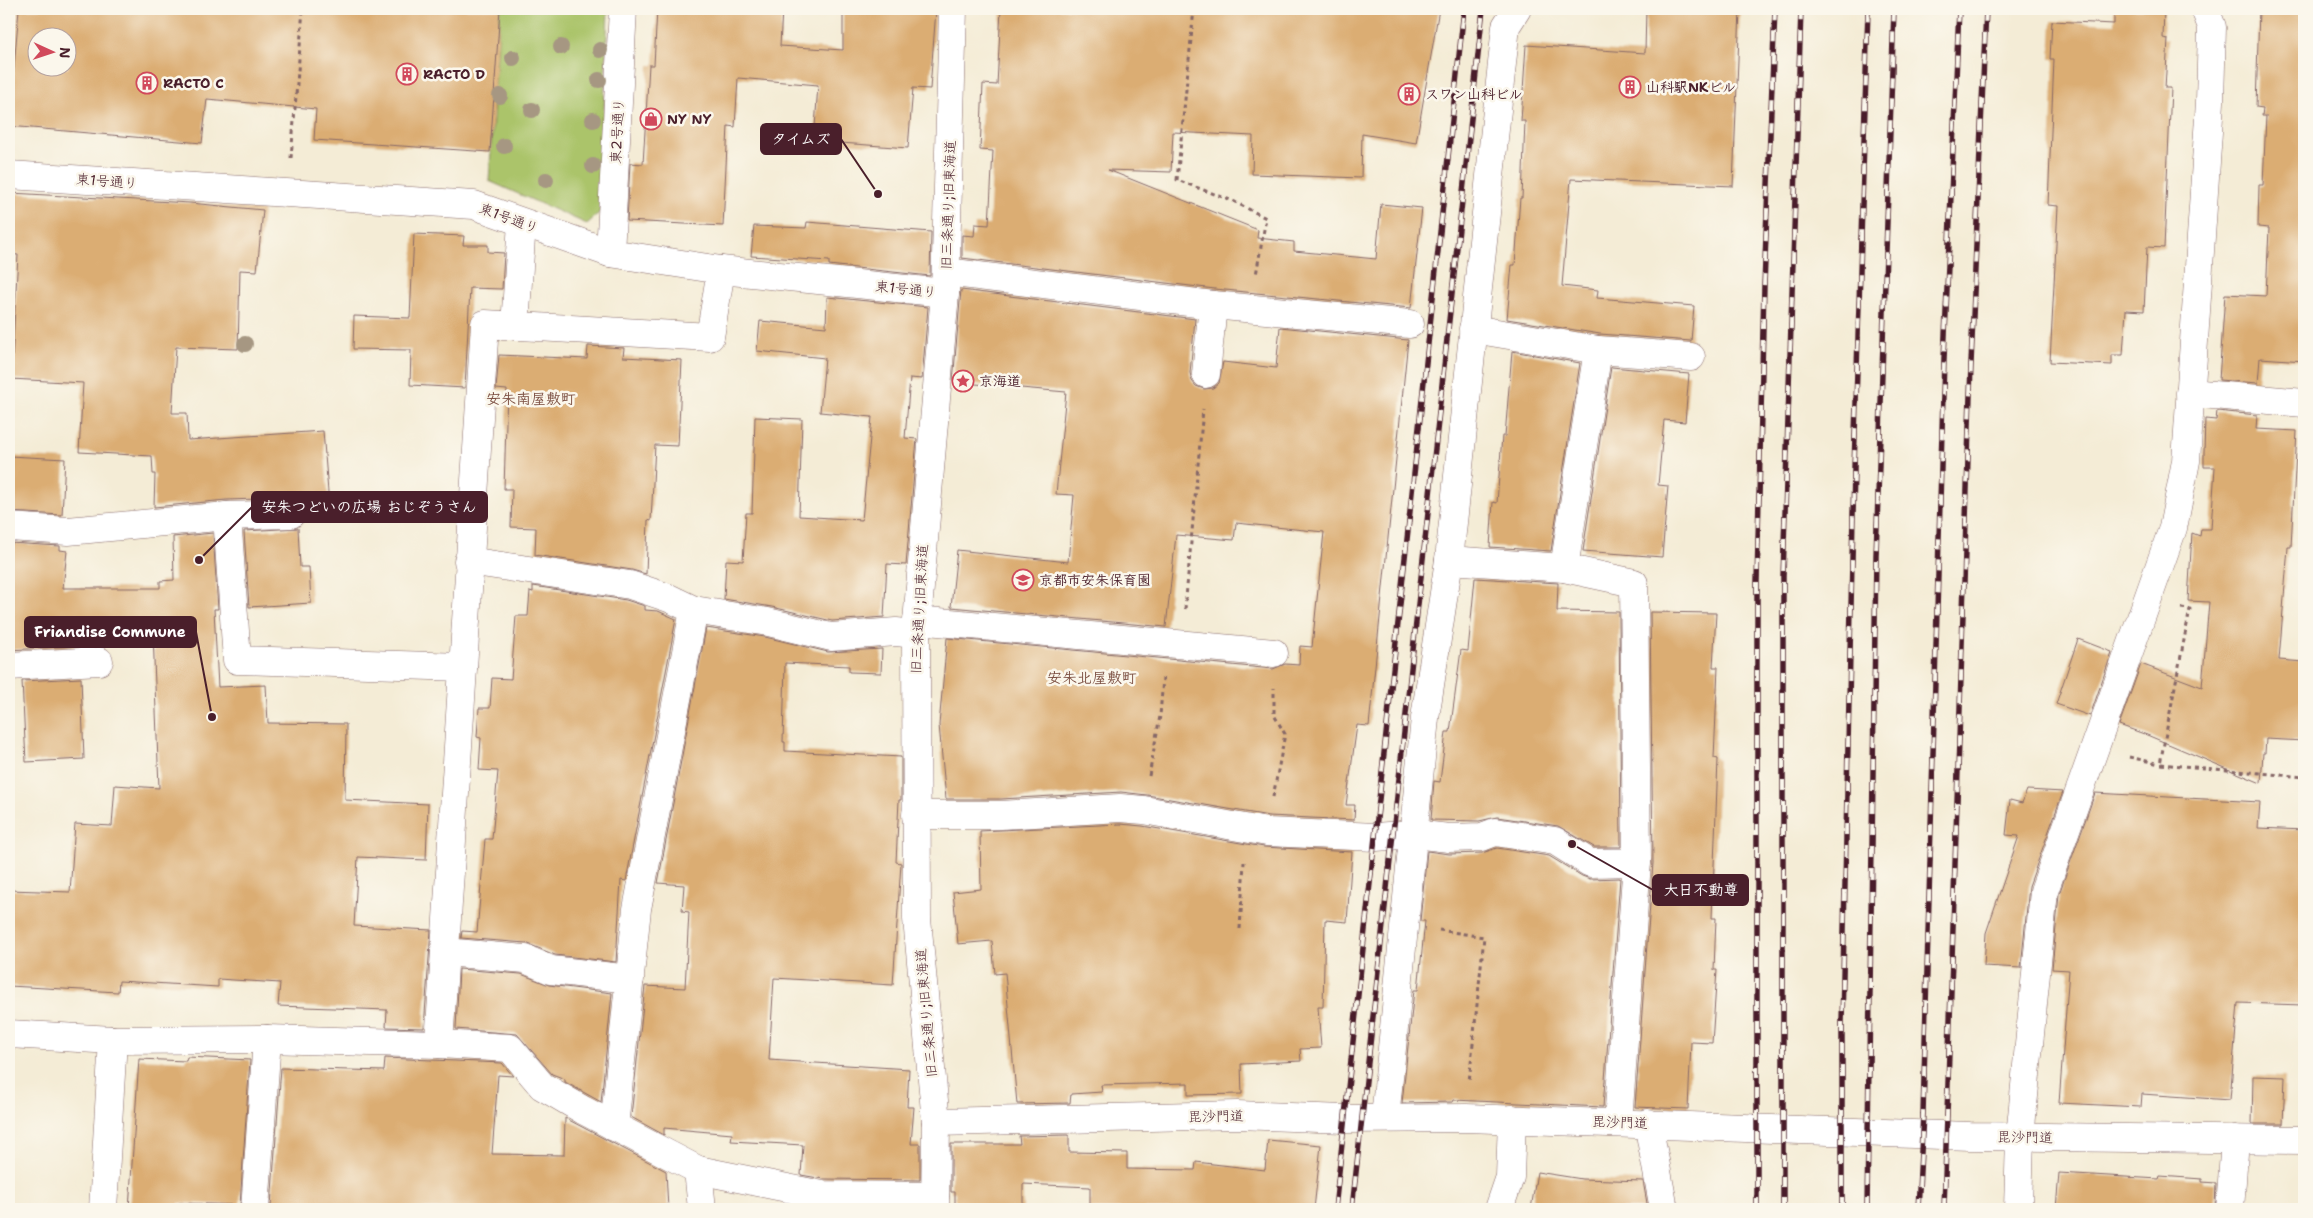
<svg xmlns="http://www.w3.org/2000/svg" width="2313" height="1218" viewBox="0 0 2313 1218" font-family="'Shantell Sans','Klee One',sans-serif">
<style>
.green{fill:#abc46a;stroke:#7a724a}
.building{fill:#dbad73;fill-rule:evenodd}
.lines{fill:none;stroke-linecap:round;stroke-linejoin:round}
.minor-casing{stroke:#866767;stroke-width:29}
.path{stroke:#866767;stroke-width:3;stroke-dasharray:4 4;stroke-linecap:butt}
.minor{stroke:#fff;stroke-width:28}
.rail-casing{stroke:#4a1f2b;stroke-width:5.5}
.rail{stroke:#fbf7ec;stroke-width:4;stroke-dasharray:11;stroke-linecap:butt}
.tree{fill:#a69782}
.labels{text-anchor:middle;stroke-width:5;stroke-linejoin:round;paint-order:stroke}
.poi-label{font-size:14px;font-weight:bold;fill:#4a1f2b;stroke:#fbf7ec;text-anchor:start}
.street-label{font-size:14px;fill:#4a1f2b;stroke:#fbf7ec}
.neighbourhood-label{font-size:15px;font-weight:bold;fill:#7d5144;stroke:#fbf7ec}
.leader{fill:none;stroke:#4a1f2b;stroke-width:2}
.callout-dot{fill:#4a1f2b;stroke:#fbf7ec;stroke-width:2}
.callout{fill:#4a1f2b;stroke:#4a1f2b;stroke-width:2}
.callout-label{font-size:15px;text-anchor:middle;font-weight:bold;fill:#fff}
</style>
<rect width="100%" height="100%" fill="#fbf7ec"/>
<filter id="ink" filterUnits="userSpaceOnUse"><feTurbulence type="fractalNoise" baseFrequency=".02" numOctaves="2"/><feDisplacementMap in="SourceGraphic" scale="10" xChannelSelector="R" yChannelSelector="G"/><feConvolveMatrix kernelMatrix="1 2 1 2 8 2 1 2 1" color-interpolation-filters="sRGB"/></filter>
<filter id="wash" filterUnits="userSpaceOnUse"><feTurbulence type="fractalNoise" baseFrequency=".0096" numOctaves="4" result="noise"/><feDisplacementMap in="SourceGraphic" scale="20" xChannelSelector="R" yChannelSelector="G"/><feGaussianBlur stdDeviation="1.12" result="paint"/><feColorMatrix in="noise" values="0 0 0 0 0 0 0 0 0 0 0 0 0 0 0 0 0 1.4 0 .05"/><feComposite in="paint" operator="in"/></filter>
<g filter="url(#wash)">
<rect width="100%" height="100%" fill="#f4ecd6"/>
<polygon class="green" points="500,9 608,9 600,212 587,224 489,181"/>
<g id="blocks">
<g class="building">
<path d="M 19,9 L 500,9 L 490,152 L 314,140 L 316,109 L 207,99 L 202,143 L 9,126 ZM 38,38 L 68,38 L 68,68 L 38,68 Z"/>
<polygon points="657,9 782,9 780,46 843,50 843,9 936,9 930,89 913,88 908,148 814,141 818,85 738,78 735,127 728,126 723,226 627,221 630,163 643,164 649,65 654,65"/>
<polygon points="1001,9 1439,9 1416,143 1362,134 1361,178 1252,174 1253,136 1173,132 1171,172 1108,170 1258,230 1257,238 1294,242 1294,251 1376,259 1381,204 1422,208 1411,308 1215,289 962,258 962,235 974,236 975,224 989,225 993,151 980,150 983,84 997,85"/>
<polygon points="1646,9 1740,9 1733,186 1571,179 1562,286 1598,290 1597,298 1694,306 1691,341 1600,334 1507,319 1512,265 1515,265 1520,198 1522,198 1525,121 1521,121 1526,45 1645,53"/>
<polygon points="2114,9 2164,9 2163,38 2168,39 2165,88 2171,88 2164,248 2147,247 2144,311 2126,310 2123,355 2112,355 2112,365 2050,362 2058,206 2048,205 2054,59 2050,59 2052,21 2114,24"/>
<polygon points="2259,9 2304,9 2304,361 2260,358 2258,383 2219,380 2225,294 2266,296 2269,228 2258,227 2259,185 2263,185 2266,116 2262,116 2263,108 2256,107"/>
<polygon points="11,193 190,203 263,210 257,271 240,270 238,349 176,347 172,413 187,413 188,440 323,431 329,504 304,506 299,501 291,498 226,500 154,507 155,474 153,474 152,456 79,452 83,383 11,379 18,255 9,254"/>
<polygon points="807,222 931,232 930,276 829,265 829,261 751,256 754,226 806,228"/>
<polygon points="414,234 464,236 463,245 488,245 488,252 504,253 502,289 470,288 465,388 410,385 411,350 353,349 354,316 410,318"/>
<polygon points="961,290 1195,319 1190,373 1192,381 1196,386 1204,389 1213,388 1219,383 1223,362 1276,368 1280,327 1408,340 1369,726 1357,725 1346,805 1355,805 1354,820 1269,816 1147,795 1121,792 1001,799 946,799 939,725 947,638 1273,669 1285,664 1299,665 1300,646 1312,647 1324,532 1236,523 1234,540 1176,535 1166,627 951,607 957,550 1068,562 1074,495 1056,494 1066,392 953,382"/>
<polygon points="827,297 928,307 922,379 910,378 905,438 917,439 906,565 887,564 884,617 832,621 772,607 724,599 726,560 743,561 746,513 752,513 755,417 802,419 799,516 862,520 872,417 820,412 825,358 757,351 760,321 826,327"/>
<polygon points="588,346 624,348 623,357 682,360 678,446 655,445 651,521 648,520 646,574 632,570 535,555 536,528 511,527 512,489 504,489 507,390 496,389 499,355 587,359"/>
<polygon points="1512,351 1580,363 1551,551 1490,547 1493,502 1497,503 1502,436 1505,436"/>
<polygon points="1611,367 1689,374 1685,422 1664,420 1658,485 1668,486 1662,557 1583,551"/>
<polygon points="2217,411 2257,415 2256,429 2297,431 2291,547 2288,547 2279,660 2304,662 2304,741 2266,739 2265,753 2263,753 2261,783 2147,735 2119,725 2141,664 2202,687 2209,602 2188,601 2192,533 2200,536 2201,529 2211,529 2215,467 2204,467 2204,452 2205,419 2216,420"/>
<polygon points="9,456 65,459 62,515 9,512"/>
<polygon points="298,528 300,567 309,567 311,603 249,607 244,531"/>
<polygon points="213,533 218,609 214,609 218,687 266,685 268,723 346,724 345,800 428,804 426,860 358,857 354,926 431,930 424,1028 386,1027 387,1010 278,1006 280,983 218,979 218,987 119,981 118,992 9,986 9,890 70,892 75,824 112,826 115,785 159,788 153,633 79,640 79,646 9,650 9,543 60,546 60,550 67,551 63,588 160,588 160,581 174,580 173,537"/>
<polygon points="1475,578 1558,583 1557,611 1619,612 1621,847 1594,847 1558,826 1497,817 1479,821 1431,820 1434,781 1440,782 1446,732 1450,732 1461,650 1468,651"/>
<polygon points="533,586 626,600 645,606 645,610 658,611 676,619 626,881 621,880 616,962 555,955 526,943 461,938 462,931 477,932 485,839 492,839 498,771 479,770 481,738 477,737 479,708 490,708 492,678 511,679 516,616 528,616 530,591 533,592"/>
<polygon points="1650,612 1716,613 1713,667 1718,667 1714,758 1718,759 1712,918 1716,918 1714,970 1717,970 1712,1043 1691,1042 1688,1109 1635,1107 1653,863"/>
<polygon points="706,628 765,637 828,652 882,649 881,673 849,672 849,666 785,663 783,742 785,742 785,751 901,757 901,800 899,800 896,862 901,863 893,985 774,978 769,1060 909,1069 907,1107 914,1107 911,1144 920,1144 920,1180 824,1179 801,1175 803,1145 731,1141 732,1134 664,1128 664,1135 631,1117 645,986 685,988 689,912 682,911 684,885 658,883"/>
<polygon points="2078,639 2112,652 2090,716 2056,704"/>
<polygon points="81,678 84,759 26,762 22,681"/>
<polygon points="2027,790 2063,792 2029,886 2021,968 1984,966 1986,933 2019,836 2006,835 2010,800 2022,803"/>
<polygon points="2095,793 2260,802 2258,828 2304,830 2304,1005 2238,1003 2230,1100 2142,1094 2141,1107 2059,1103 2069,970 2052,969 2059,894"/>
<polygon points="1120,824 1142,826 1264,847 1352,852 1347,922 1325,920 1323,1007 1318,1007 1321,1048 1300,1049 1301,1061 1241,1064 1242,1094 1188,1095 1188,1083 1101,1085 1102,1092 1071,1094 1070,1103 1017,1104 1005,973 995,974 992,941 958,944 953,892 981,889 980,831"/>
<polygon points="1497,848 1549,856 1582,876 1590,879 1620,878 1603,1107 1454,1100 1453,1102 1402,1103 1414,990 1418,990 1425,921 1420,921 1427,851 1449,854 1482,853"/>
<polygon points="459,969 521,974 549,985 612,993 601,1102 565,1082 565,1079 552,1074 517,1034 456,1029"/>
<polygon points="187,1057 250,1060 240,1205 179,1203 179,1209 129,1209 139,1059 186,1061"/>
<polygon points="385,1058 502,1063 513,1076 498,1075 492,1154 564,1155 565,1118 666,1171 668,1209 292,1209 292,1207 271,1206 281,1068 384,1071"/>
<polygon points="2253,1076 2285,1077 2283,1124 2252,1124"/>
<polygon points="1069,1135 1069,1152 1127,1153 1127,1169 1195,1170 1196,1162 1265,1170 1268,1140 1321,1145 1314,1209 1090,1209 1090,1187 1023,1184 1023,1209 955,1209 955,1192 951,1192 951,1144 1020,1144 1019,1136"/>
<polygon points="1537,1172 1582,1179 1643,1181 1648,1209 1531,1209"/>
<polygon points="2059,1173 2159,1179 2160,1176 2202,1179 2202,1182 2216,1183 2215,1209 2056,1209"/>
</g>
</g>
</g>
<g filter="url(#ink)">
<use href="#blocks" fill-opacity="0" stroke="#866767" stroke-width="1"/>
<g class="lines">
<g class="minor-casing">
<g id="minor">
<polyline points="9,175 474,205 610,253 721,270 945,293"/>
<polyline points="610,253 623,9"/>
<polyline points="946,272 1213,305 1410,324"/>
<polyline points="515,326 522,223"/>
<polyline points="1473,329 1598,350 1691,357"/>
<polyline points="1206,374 1213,305"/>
<polyline points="2190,393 2304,403"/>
<polyline points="227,516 291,514"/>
<polyline points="9,527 68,531 227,516 237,660 463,667"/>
<polyline points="468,561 630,585 669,598 694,610 637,909 614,1127"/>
<polyline points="1564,568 1598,350"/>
<polyline points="694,610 768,622 831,637 896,632 916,634"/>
<polyline points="917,620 1274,653"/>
<polyline points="9,666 99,661"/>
<polyline points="916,815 1001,815 1120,808 1144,810 1267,832 1376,837 1413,834 1449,838 1482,837 1495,832 1555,841 1590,863 1637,862 1634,583 1564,568 1449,560"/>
<polyline points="445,952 525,959 551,970 630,979"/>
<polyline points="9,1034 113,1040 267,1039 439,1044 510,1048 542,1086 583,1110 698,1170 702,1209"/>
<polyline points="439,1044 485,324 710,337 721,270"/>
<polyline points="1385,1118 1425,718 1449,560 1506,26 1517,9"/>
<polyline points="936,1122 1237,1115 1345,1119 1466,1118 1970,1136 2304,1140"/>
<polyline points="1618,1122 1637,862"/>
<polyline points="1648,1123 1664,1209"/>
<polyline points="698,1170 822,1195 935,1196"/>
<polyline points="103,1209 113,1040"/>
<polyline points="255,1209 267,1039"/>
<polyline points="935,1209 936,1122 917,919 916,634 945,293 953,9"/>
<polyline points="1499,1209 1510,1177 1512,1119"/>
<polyline points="2018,1209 2020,1137 2044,891 2173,528 2186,461 2210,102 2212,27 2205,9"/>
<polyline points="2230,1209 2235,1139"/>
</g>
</g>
<g class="path">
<polyline points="1194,9 1177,180 1233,201 1266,218 1256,275"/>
<polyline points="291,158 303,9"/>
<polyline points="2181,608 2190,609 2160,764 2304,777"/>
<polyline points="1185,609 1203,409"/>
<polyline points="2129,757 2160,764"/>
<polyline points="1149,776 1160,716 1163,678"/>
<polyline points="1273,797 1285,734 1274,715 1274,688"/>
<polyline points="1240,929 1244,862"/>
<polyline points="1439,930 1484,937 1469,1082"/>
</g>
<use href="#minor" class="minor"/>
<g class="rail-casing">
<g id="rail">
<polyline points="1335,1209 1464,9"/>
<polyline points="1352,1209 1483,9"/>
<polyline points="1757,1209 1757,582 1764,286 1775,9"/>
<polyline points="1783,1209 1783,577 1801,9"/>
<polyline points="1842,1209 1842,1023 1854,469 1868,9"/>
<polyline points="1867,1209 1876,556 1894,9"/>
<polyline points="1918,1209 1923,1114 1944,359 1959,9"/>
<polyline points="1944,1209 1971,364 1986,9"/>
</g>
</g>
<use href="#rail" class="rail"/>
</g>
<g class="tree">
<circle cx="561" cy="47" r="8"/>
<circle cx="600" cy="50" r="8"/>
<circle cx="513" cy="58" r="8"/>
<circle cx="599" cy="80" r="8"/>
<circle cx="500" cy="96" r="8"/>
<circle cx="532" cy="110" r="8"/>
<circle cx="593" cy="120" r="8"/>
<circle cx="504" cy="146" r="8"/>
<circle cx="593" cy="166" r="8"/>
<circle cx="546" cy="180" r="8"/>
<circle cx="245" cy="344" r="8"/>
</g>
</g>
<defs>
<g id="building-ring" transform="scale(1.125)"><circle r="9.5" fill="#fbf7ec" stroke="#d1495b" stroke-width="1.5"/><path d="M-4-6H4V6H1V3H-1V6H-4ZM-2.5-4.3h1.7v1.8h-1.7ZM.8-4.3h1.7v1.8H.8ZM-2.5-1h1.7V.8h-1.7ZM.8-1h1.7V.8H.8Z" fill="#d1495b"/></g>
<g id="shop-ring" transform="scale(1.125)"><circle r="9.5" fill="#fbf7ec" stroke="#d1495b" stroke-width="1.5"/><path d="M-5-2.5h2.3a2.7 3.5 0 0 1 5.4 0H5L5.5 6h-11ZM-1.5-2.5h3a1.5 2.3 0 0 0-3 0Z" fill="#d1495b"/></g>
<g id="sight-ring" transform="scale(1.125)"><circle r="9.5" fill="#fbf7ec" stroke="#d1495b" stroke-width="1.5"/><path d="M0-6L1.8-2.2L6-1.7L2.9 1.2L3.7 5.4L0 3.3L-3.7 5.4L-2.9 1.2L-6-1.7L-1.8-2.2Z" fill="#d1495b"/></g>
<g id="school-ring" transform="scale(1.125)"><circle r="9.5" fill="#fbf7ec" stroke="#d1495b" stroke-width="1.5"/><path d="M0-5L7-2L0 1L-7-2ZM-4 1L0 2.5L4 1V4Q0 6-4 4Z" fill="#d1495b"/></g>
</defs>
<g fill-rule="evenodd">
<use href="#building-ring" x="407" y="74"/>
<use href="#building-ring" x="147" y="83"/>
<use href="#building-ring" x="1630" y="87"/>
<use href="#building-ring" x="1409" y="94"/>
<use href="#shop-ring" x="651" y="119"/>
<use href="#sight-ring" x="963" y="381"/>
<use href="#school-ring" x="1023" y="580"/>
</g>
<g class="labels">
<g class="poi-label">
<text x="423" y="79">RACTO D</text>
<text x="163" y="88">RACTO C</text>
<text x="1646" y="92">山科駅NKビル</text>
<text x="1425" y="99">スワン山科ビル</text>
<text x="667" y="124">NY NY</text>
<text x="979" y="386">京海道</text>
<text x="1039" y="585">京都市安朱保育園</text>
</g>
<g class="street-label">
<text transform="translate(617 131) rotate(-87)" y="5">東2号通り</text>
<text transform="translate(107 181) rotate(4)" y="5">東1号通り</text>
<text transform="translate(948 205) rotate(-88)" y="5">旧三条通り;旧東海道</text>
<text transform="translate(509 218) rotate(20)" y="5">東1号通り</text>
<text transform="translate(906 289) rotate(6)" y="5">東1号通り</text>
<text transform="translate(919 609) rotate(-87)" y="5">旧三条通り;旧東海道</text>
<text transform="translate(926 1013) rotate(-95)" y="5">旧三条通り;旧東海道</text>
<text transform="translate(1216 1116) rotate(-1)" y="5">毘沙門道</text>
<text transform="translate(1620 1122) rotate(2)" y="5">毘沙門道</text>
<text transform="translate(2025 1137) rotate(1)" y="5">毘沙門道</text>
</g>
<g class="neighbourhood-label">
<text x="531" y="404">安朱南屋敷町</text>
<text x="1092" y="683">安朱北屋敷町</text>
</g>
</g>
<path class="leader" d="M878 194L841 139M199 560L252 507M212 717L196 632M1572 844L1653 890"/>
<g class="callout-dot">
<circle cx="878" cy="194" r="5"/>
<circle cx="199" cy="560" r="5"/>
<circle cx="212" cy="717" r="5"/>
<circle cx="1572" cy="844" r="5"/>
</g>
<g class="callout">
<rect x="761" y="124" width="80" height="30" rx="5"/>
<rect x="252" y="492" width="235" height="30" rx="5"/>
<rect x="25" y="617" width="171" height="30" rx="5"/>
<rect x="1653" y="875" width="95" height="30" rx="5"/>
</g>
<g class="callout-label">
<text x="801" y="144">タイムズ</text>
<text x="369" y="512">安朱つどいの広場 おじぞうさん</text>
<text x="110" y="637">Friandise Commune</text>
<text x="1701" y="895">大日不動尊</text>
</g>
<rect width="2313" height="1218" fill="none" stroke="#fbf7ec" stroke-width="30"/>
<g transform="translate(52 52) rotate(93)"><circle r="24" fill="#fbf7ec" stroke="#b4a19f"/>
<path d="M0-4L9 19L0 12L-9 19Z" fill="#d1495b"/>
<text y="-8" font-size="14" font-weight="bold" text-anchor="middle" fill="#4a1f2b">N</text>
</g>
</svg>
